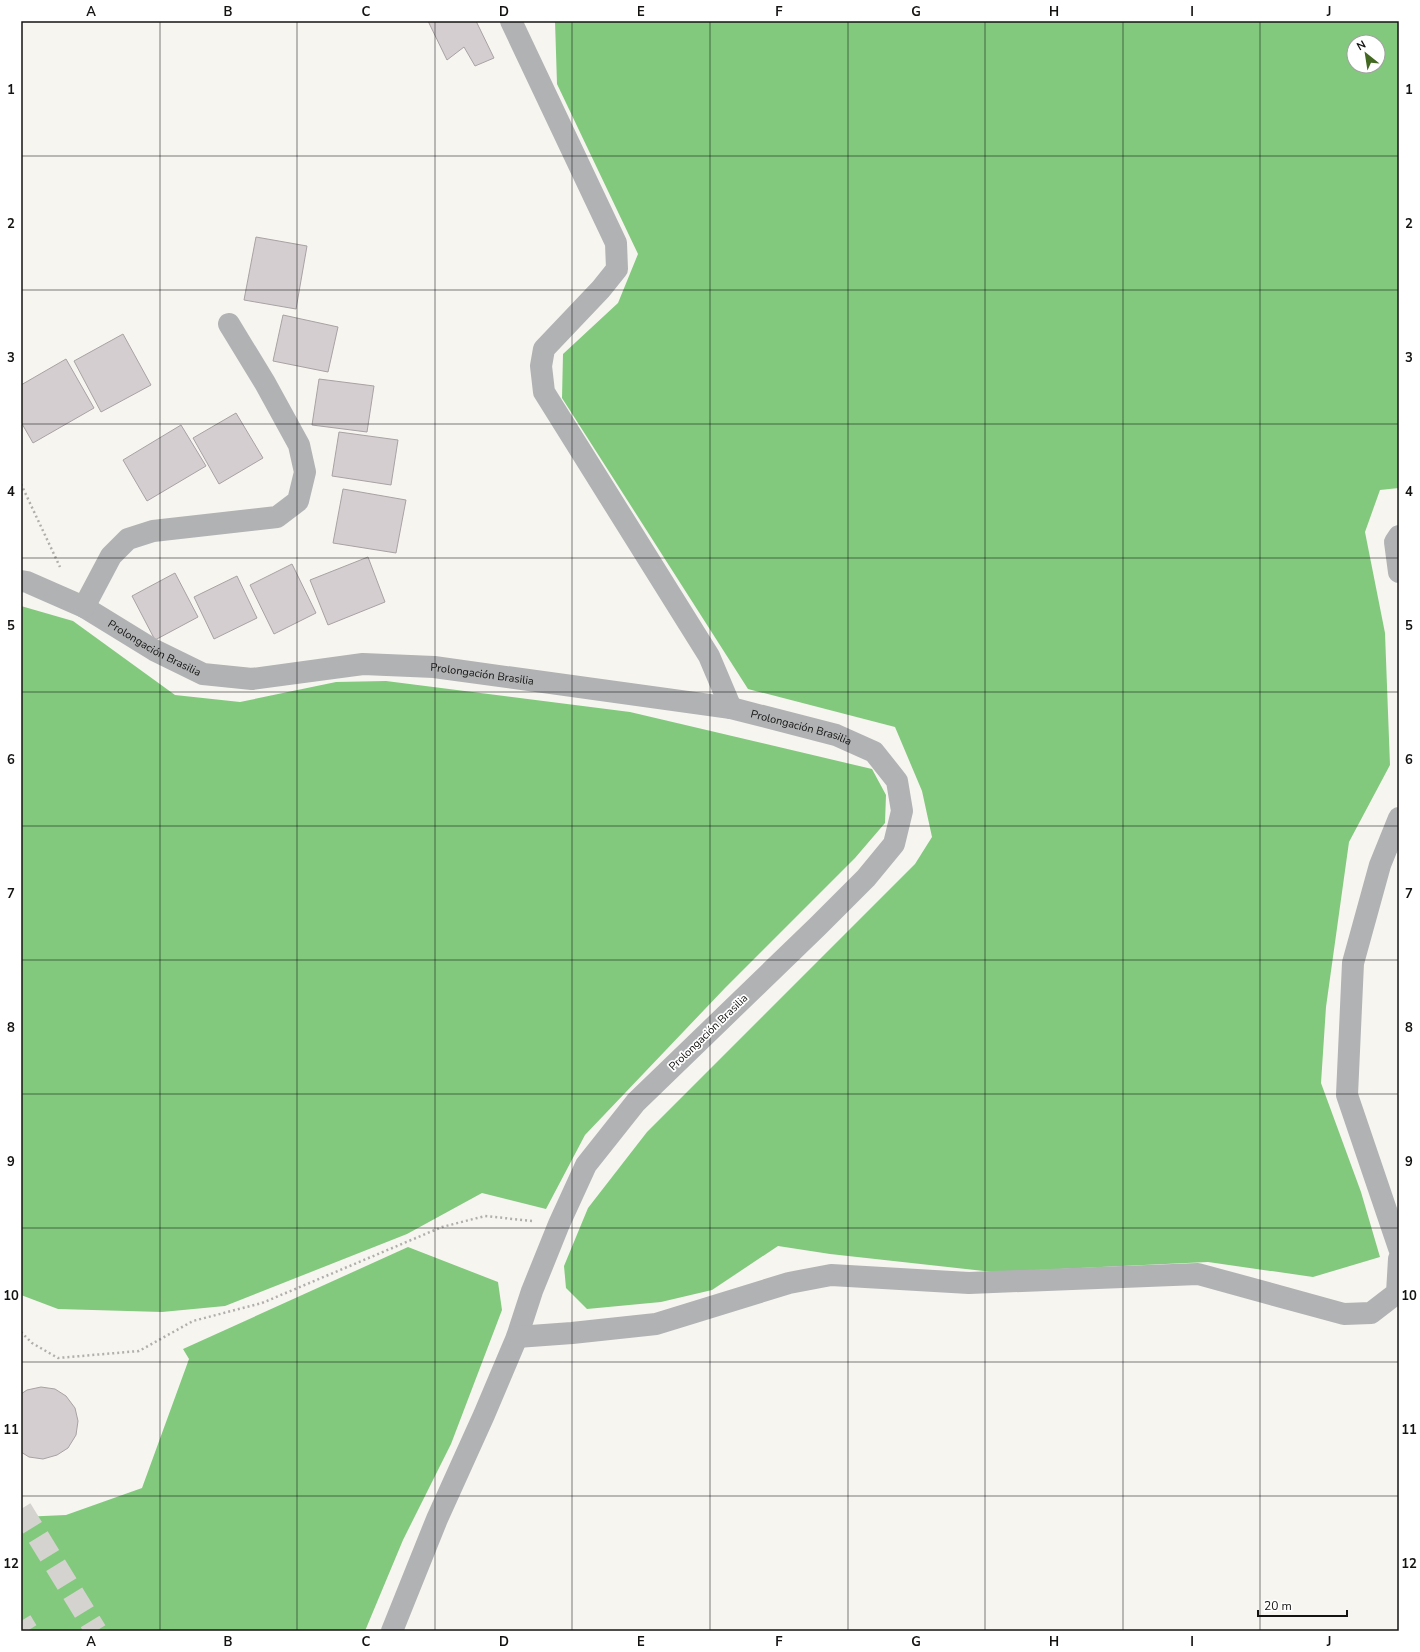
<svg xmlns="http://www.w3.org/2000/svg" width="1420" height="1652" viewBox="0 0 1420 1652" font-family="'Nunito Sans',sans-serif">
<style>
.forest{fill:#82c97e;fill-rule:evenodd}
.building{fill:#d4ced0;stroke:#a8a2a4}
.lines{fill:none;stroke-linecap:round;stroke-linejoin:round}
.major-tunnel{stroke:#d5d3cf;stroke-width:22;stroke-dasharray:22 11;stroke-linecap:butt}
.path{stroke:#b1afac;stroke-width:2.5;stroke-dasharray:2 3;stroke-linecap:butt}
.minor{stroke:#b0b2b4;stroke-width:22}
.grid{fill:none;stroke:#141312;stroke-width:1;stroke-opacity:0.55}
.labels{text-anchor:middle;stroke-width:3.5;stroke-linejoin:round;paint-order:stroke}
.street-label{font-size:11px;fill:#141312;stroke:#fff}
.neatline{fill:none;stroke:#141312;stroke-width:1.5}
.grid-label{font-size:13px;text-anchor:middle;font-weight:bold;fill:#141312}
</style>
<rect width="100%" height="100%" fill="#f7f5f0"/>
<g class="forest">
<path d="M 555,21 L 1399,21 L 1399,488 L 1380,490 L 1365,532 L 1385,633 L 1390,765 L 1349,842 L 1326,1007 L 1321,1083 L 1361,1192 L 1380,1257 L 1313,1277 L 1208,1262 L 993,1272 L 830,1254 L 778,1246 L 712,1290 L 661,1302 L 587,1309 L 566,1288 L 564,1266 L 588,1208 L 647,1132 L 915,864 L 932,837 L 922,791 L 895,727 L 748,689 L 562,398 L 563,354 L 618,303 L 638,254 L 557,84 ZM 1354,42 L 1378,42 L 1378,66 L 1354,66 Z"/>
<polygon points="21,606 73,621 175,695 240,702 336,682 386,681 630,712 872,769 886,795 885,823 855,858 725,988 585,1135 546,1209 482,1193 407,1234 225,1306 162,1312 58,1309 21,1295"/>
<polygon points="408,1247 498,1282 502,1310 451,1444 403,1540 365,1631 21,1631 21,1517 66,1515 142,1488 189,1359 183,1349"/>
</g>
<g class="building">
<polygon points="428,21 476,21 494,58 475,66 464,47 447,60"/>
<polygon points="256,237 307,246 296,309 244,300"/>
<polygon points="283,315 338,327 328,372 273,361"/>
<polygon points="123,334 151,385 101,412 74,361"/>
<polygon points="66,359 94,408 33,443 21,422 21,385"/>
<polygon points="319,379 374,386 367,432 312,425"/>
<polygon points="236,413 263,458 219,484 193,438"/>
<polygon points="181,425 206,466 147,501 123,460"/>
<polygon points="339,432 398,440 391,485 332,476"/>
<polygon points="343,489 406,500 396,553 333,543"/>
<polygon points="368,557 385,602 328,625 310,580"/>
<polygon points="292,564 316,613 274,634 250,585"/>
<polygon points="175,573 198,617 155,640 132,596"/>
<polygon points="237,576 257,618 214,639 194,597"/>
<polygon points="41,1387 55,1389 66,1396 75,1408 78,1421 76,1435 68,1448 57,1455 43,1459 29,1457 21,1452 21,1394 27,1390"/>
</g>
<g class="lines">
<g class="major-tunnel">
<polyline points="21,1509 96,1631"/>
<polyline points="21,1621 27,1631"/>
</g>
<g class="path">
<polyline points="21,484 60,567"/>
<polyline points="21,1332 32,1343 58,1358 139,1351 193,1321 262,1303 442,1227 485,1216 532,1221"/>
</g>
<g class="minor">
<polyline points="511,21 616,243 617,269 601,289 544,349 541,366 544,392 709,656 731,708"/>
<polyline points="1399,536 1395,542 1399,572"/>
<path id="s1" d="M 21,581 L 27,582 L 84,607 L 154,650 L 203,674 L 252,679 L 363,664 L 434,667 L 731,708 L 836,735 L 874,752 L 897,781 L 902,811 L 894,844 L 866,878 L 818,926 L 636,1102 L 586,1165 L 559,1224 L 532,1291 L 517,1337 L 484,1415 L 437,1519 L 392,1631"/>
<polyline points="84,607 111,556 128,539 153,531 277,517 298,501 305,472 299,445 265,383 229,324"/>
<polyline points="1399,818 1380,865 1353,963 1347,1095 1399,1248"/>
<polyline points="517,1337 572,1333 656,1324 789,1283 831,1275 969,1283 1198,1274 1344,1314 1371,1313 1397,1293 1399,1259"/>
</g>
</g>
<path class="grid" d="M 160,21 L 160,1631M 297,21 L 297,1631M 435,21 L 435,1631M 572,21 L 572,1631M 710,21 L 710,1631M 848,21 L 848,1631M 985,21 L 985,1631M 1123,21 L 1123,1631M 1260,21 L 1260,1631M 21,156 L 1399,156M 21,290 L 1399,290M 21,424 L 1399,424M 21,558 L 1399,558M 21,692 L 1399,692M 21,826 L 1399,826M 21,960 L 1399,960M 21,1094 L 1399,1094M 21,1228 L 1399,1228M 21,1362 L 1399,1362M 21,1496 L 1399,1496"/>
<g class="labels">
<g class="street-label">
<text dy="4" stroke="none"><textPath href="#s1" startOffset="150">Prolongación Brasilia</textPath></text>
<text dy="4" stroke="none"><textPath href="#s1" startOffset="486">Prolongación Brasilia</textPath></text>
<text dy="4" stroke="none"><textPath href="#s1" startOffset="810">Prolongación Brasilia</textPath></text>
<text transform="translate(708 1032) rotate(-44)" y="4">Prolongación Brasilia</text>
</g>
</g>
<rect width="1420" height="1652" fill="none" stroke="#ffffff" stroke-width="44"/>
<g transform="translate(1366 54) rotate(330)"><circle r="19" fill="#ffffff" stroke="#a1a1a0"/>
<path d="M0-3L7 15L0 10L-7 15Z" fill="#426822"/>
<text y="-6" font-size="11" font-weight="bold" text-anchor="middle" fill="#141312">N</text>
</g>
<path d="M1258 1610v6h89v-6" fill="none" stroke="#141312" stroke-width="2"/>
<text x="1264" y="1610" font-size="12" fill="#141312" stroke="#ffffff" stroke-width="3" paint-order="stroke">20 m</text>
<rect x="22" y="22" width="1376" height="1608" class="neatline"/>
<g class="grid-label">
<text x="91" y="16">A</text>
<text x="228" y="16">B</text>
<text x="366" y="16">C</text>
<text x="504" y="16">D</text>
<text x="641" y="16">E</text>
<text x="779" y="16">F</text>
<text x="916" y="16">G</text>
<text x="1054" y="16">H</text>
<text x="1192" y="16">I</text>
<text x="1329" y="16">J</text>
<text x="11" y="94">1</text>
<text x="1409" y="94">1</text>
<text x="11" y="228">2</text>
<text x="1409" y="228">2</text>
<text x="11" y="362">3</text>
<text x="1409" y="362">3</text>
<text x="11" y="496">4</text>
<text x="1409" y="496">4</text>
<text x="11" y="630">5</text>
<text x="1409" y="630">5</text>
<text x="11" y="764">6</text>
<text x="1409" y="764">6</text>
<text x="11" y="898">7</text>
<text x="1409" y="898">7</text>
<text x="11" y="1032">8</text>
<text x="1409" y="1032">8</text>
<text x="11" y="1166">9</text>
<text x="1409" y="1166">9</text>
<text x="11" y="1300">10</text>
<text x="1409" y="1300">10</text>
<text x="11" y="1434">11</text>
<text x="1409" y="1434">11</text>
<text x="11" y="1568">12</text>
<text x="1409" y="1568">12</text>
<text x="91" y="1646">A</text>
<text x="228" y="1646">B</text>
<text x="366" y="1646">C</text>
<text x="504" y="1646">D</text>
<text x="641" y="1646">E</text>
<text x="779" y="1646">F</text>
<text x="916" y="1646">G</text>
<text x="1054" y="1646">H</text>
<text x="1192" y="1646">I</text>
<text x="1329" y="1646">J</text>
</g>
</svg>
